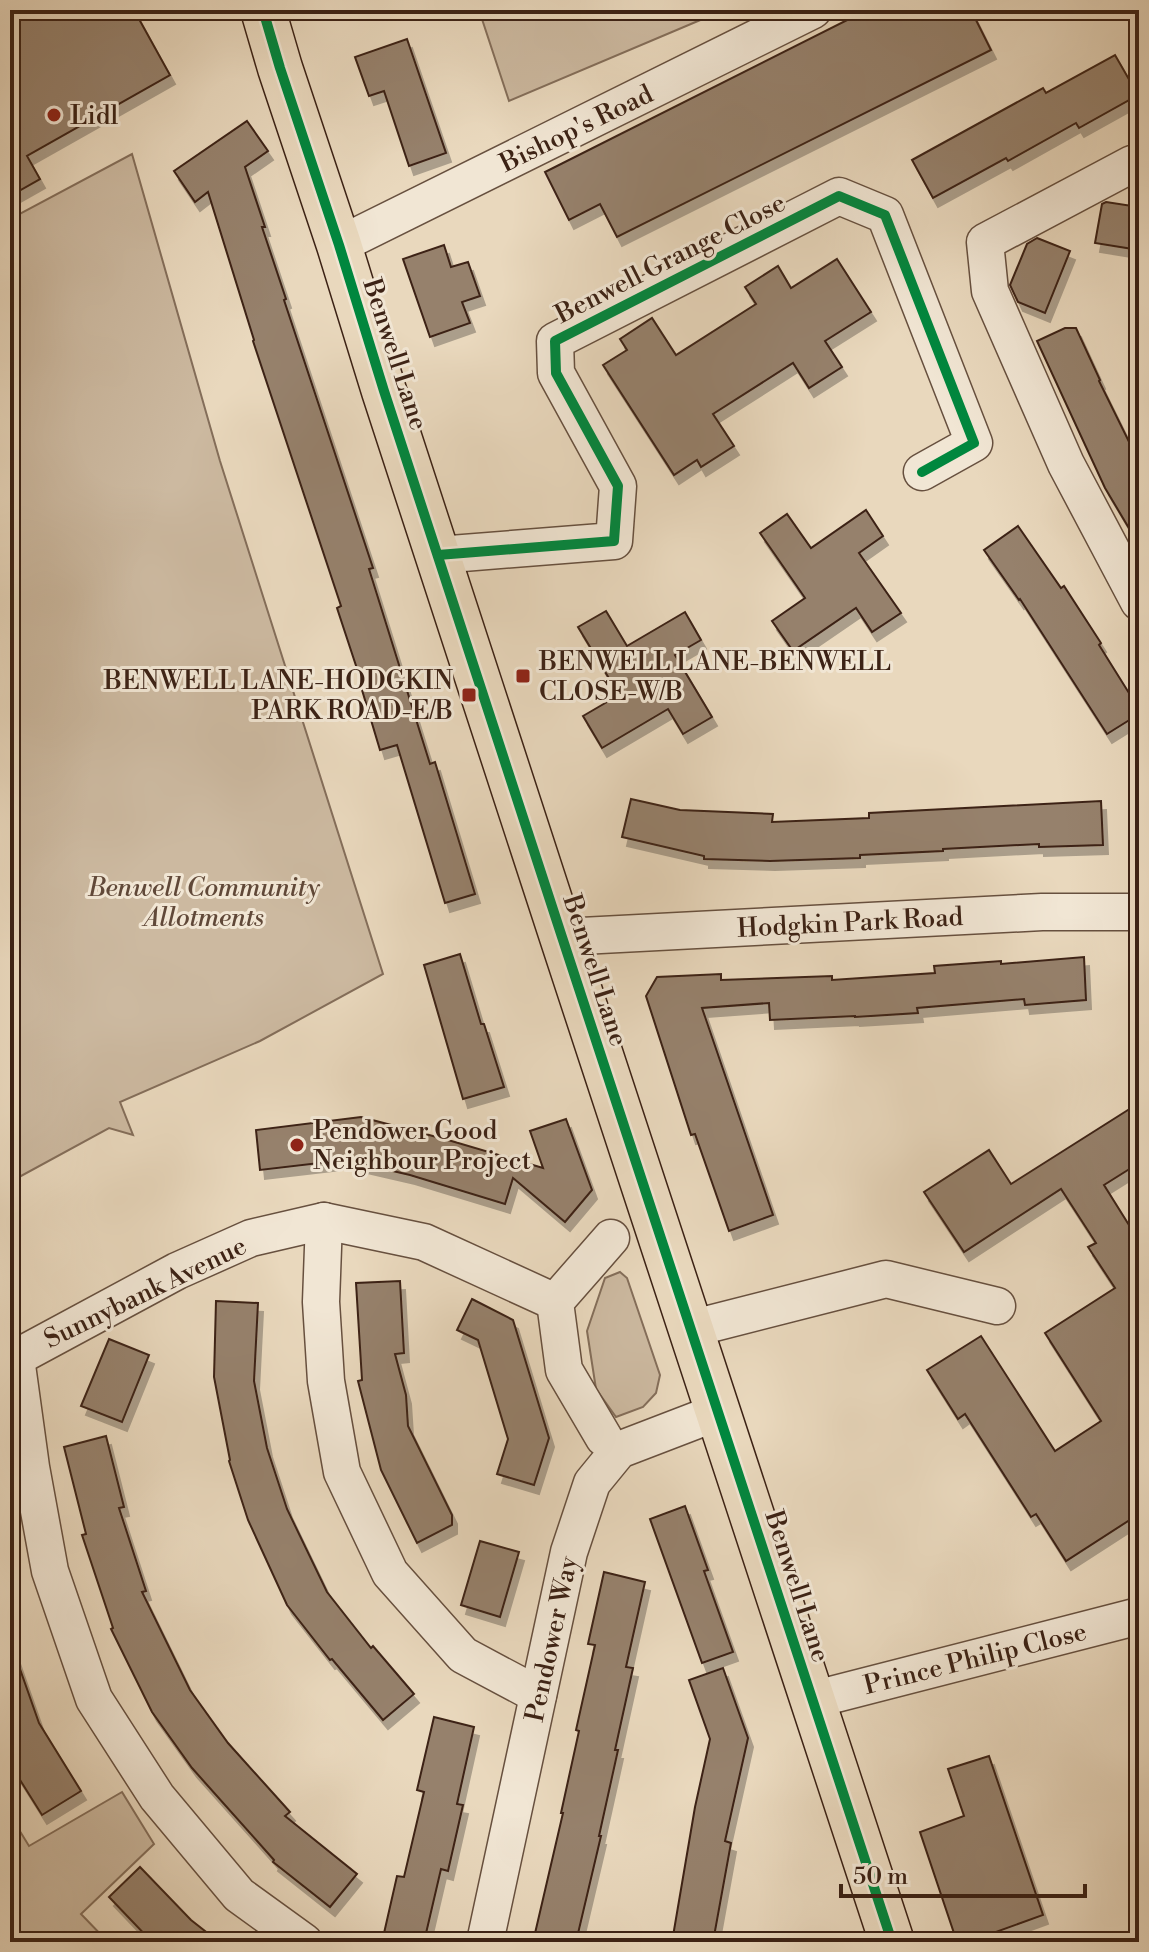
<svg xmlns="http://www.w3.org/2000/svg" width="1149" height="1952" viewBox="0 0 1149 1952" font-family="'Libre Bodoni',serif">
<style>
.green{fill:#ccb9a0;stroke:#846e5a;stroke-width:2}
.building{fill:#96816c;stroke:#3c2215;stroke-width:2;filter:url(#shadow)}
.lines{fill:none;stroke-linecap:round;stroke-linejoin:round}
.minor-casing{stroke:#67503f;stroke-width:39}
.major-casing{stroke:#3c2215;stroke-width:47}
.minor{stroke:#f1e6d4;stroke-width:36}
.major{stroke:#e9d8bd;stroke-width:44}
.cycleway-casing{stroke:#f1e6d4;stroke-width:15}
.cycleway{stroke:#00873e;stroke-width:10}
.poi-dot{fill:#8f2418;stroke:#f1e6d4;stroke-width:3}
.labels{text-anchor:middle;stroke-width:6;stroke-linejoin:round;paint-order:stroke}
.poi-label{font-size:26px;fill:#3c2215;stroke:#f1e6d4;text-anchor:start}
.street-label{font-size:26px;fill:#3c2215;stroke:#f1e6d4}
.park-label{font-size:26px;font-style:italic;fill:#604838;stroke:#f1e6d4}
</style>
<defs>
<filter id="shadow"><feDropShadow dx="5" dy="9" stdDeviation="0" flood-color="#0004"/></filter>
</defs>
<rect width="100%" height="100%" fill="#e9d8bd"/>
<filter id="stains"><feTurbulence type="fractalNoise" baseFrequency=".0025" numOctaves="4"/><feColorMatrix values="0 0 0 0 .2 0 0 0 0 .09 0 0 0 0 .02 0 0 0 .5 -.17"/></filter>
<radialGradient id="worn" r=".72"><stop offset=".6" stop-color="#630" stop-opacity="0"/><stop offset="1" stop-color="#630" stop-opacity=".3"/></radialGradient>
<g class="green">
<polygon points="479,10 724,10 509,101"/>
<polygon points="132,154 220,461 383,974 260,1041 120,1102 133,1135 109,1128 10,1182 10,219"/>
<polygon points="620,1272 627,1278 660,1375 656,1393 643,1407 616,1417 596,1389 587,1331 605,1278"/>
<polygon points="122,1792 154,1844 81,1914 108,1942 10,1942 10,1815 29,1846"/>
</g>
<g class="building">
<polygon points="10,10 134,10 170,75 27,156 40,179 10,196"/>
<polygon points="867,10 971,10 991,50 617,237 600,204 569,220 545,172"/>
<polygon points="407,39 446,153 409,166 384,91 369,96 355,57"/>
<polygon points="1115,55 1138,95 1079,128 1076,123 1008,161 1006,158 933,198 912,160 1043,88 1046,93"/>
<polygon points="247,121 268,151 245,167 265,227 262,227 286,299 284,300 373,568 369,569 430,764 435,762 475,894 445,903 397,745 380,750 362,690 364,690 337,608 341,606 253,341 254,340 208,192 195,202 174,171"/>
<polygon points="1106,202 1139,207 1139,250 1095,243 1102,204"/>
<polygon points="1037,238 1070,251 1045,313 1018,302 1010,285 1027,244"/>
<polygon points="444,245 451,267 468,262 480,296 462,302 470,323 430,337 403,259"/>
<polygon points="837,259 871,312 825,341 842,367 809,388 793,363 713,414 734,446 701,467 697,460 674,475 603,365 627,350 620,339 652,318 676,355 756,304 745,287 778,266 791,288"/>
<polygon points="1065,328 1076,328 1100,380 1099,381 1139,462 1139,545 1105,488 1037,341"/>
<polygon points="866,510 883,536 859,553 901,613 872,632 856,608 793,651 772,621 805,598 760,533 787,514 811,548"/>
<polygon points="1018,526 1061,588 1064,586 1101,643 1099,645 1139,709 1139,714 1107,734 1020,599 1019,600 984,550"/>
<polygon points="606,611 627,646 685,612 701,640 675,655 712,717 683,734 668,709 602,748 583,716 619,695 578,627"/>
<polygon points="631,799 680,810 773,814 772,822 869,818 869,813 1101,801 1103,845 1039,847 1039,844 943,849 943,851 860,855 860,858 770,861 704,859 704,856 622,837"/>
<polygon points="460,954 481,1024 484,1024 504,1087 463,1099 424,965"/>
<polygon points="1084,957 1086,1000 1025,1005 1024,999 917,1008 918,1013 855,1017 855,1016 770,1020 769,1003 702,1008 773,1215 729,1231 695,1134 691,1135 646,996 657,977 721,974 721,980 832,976 832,980 935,973 934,966 1001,961 1001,964"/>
<polygon points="1139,1103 1139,1163 1104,1185 1139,1241 1139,1514 1066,1561 1036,1514 1031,1517 965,1414 958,1419 927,1370 981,1336 1055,1451 1101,1421 1045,1333 1115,1288 1088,1247 1096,1243 1061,1189 964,1252 924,1192 989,1150 1011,1184"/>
<polygon points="361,1117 448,1140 543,1168 530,1131 566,1119 592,1190 565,1222 513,1178 505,1204 410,1175 345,1160 260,1170 256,1130"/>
<polygon points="400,1281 404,1353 395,1354 406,1395 408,1426 452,1515 452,1525 417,1543 381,1470 358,1381 362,1380 356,1283"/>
<polygon points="472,1299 513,1320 549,1438 534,1485 497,1474 508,1439 478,1340 457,1330"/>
<polygon points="216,1301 258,1303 254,1381 267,1448 287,1509 327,1592 371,1648 373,1646 414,1694 383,1720 332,1659 330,1660 287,1605 248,1520 229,1461 230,1460 214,1377"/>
<polygon points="109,1339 149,1355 122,1422 81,1406"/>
<polygon points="106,1436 124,1507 119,1508 146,1591 142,1592 190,1690 228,1743 290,1812 285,1816 357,1874 330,1907 273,1862 274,1860 192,1768 152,1712 111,1629 113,1628 82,1535 86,1534 64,1447"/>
<polygon points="685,1506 708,1570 704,1571 733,1652 702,1663 650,1519"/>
<polygon points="480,1541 519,1552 500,1617 461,1605"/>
<polygon points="604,1572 645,1582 626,1667 633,1668 615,1750 618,1750 599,1836 601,1836 576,1942 533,1942 563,1813 561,1813 579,1731 576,1730 595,1645 588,1644"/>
<polygon points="14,1652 39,1723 81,1791 42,1815 10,1764 10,1653"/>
<polygon points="723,1668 748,1738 725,1841 731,1843 713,1942 672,1942 695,1807 710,1739 689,1680"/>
<polygon points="434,1717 474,1727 457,1804 463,1805 448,1871 441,1869 424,1942 382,1942 397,1876 404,1877 424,1792 417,1790"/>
<polygon points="989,1756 1043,1915 990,1934 993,1942 957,1942 920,1832 964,1816 948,1769"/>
<polygon points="140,1867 191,1920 219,1942 152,1942 109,1897"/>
</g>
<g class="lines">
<g class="minor-casing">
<g id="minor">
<polyline points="1139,164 1132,164 985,242 990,291 1066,464 1139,602"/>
<polyline points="339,245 813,10"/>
<polyline points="438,555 614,541 618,486 556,373 555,341 839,196 885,215 974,443 922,472"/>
<polyline points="562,937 1042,912 1139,912"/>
<polyline points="324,1221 321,1302 326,1381 342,1472 390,1573 463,1655 538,1695"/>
<polyline points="690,1329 886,1279 997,1306"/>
<polyline points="16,1358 31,1467 50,1571 94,1699 157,1797 239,1895 304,1942"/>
<polyline points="10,1361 177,1271 251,1238 324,1221 424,1242 555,1302"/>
<polyline points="604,1438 564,1370 555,1302 611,1238"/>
<polyline points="812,1700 1139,1616"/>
<polyline points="485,1942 569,1552 592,1483 619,1450 718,1412"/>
</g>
</g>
<g class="major-casing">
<polyline id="major" points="263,10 280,68 339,245 384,391 562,937 892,1942"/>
</g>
<use href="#minor" class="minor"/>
<use href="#major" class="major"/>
<g class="cycleway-casing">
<g id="cycleway">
<polyline points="263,10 280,68 339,245 384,391 562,937 892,1942"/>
<polyline points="438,555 614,541 618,486 556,373 555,341 839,196 885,215 974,443 922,472"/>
</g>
</g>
<use href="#cycleway" class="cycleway"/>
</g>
<g class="poi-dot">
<circle cx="54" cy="115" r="8"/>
<rect x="515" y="668" width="16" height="16" rx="4"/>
<rect x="461" y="687" width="16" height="16" rx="4"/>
<circle cx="297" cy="1145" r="8"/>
</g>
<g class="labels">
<g class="poi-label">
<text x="70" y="124">Lidl</text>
<text x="539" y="670">BENWELL LANE-BENWELL<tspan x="539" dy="30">CLOSE-W/B</tspan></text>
<text x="453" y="689" text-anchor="end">BENWELL LANE-HODGKIN<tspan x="453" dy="30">PARK ROAD-E/B</tspan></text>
<text x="313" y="1139">Pendower Good<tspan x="313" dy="30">Neighbour Project</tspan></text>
</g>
<g class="street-label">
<text transform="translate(576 128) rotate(-26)" y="9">Bishop's Road</text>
<text transform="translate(670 258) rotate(-27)" y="9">Benwell Grange Close</text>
<text transform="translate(396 354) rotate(72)" y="9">Benwell Lane</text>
<text transform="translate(850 922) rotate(-3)" y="9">Hodgkin Park Road</text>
<text transform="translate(596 970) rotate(72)" y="9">Benwell Lane</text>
<text transform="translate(145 1292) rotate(-26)" y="9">Sunnybank Avenue</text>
<text transform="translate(798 1586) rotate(72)" y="9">Benwell Lane</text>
<text transform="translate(551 1639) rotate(-78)" y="9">Pendower Way</text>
<text transform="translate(975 1658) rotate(-14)" y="9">Prince Philip Close</text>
</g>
<g class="park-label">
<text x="204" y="896">Benwell Community<tspan x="204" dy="30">Allotments</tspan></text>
</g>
</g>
<rect width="1149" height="1952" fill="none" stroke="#e9d8bd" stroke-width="40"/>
<rect x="12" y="12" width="1125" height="1928" fill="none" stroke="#3c2215" stroke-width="4"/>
<rect x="20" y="20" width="1109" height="1912" fill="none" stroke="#3c2215" stroke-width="2"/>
<path d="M841 1884v12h244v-12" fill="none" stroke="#3c2215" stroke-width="4"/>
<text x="853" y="1884" font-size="24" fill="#3c2215" stroke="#f1e6d4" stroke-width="6" paint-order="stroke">50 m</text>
<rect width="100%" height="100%" filter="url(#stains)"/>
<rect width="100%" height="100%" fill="url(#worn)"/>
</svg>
